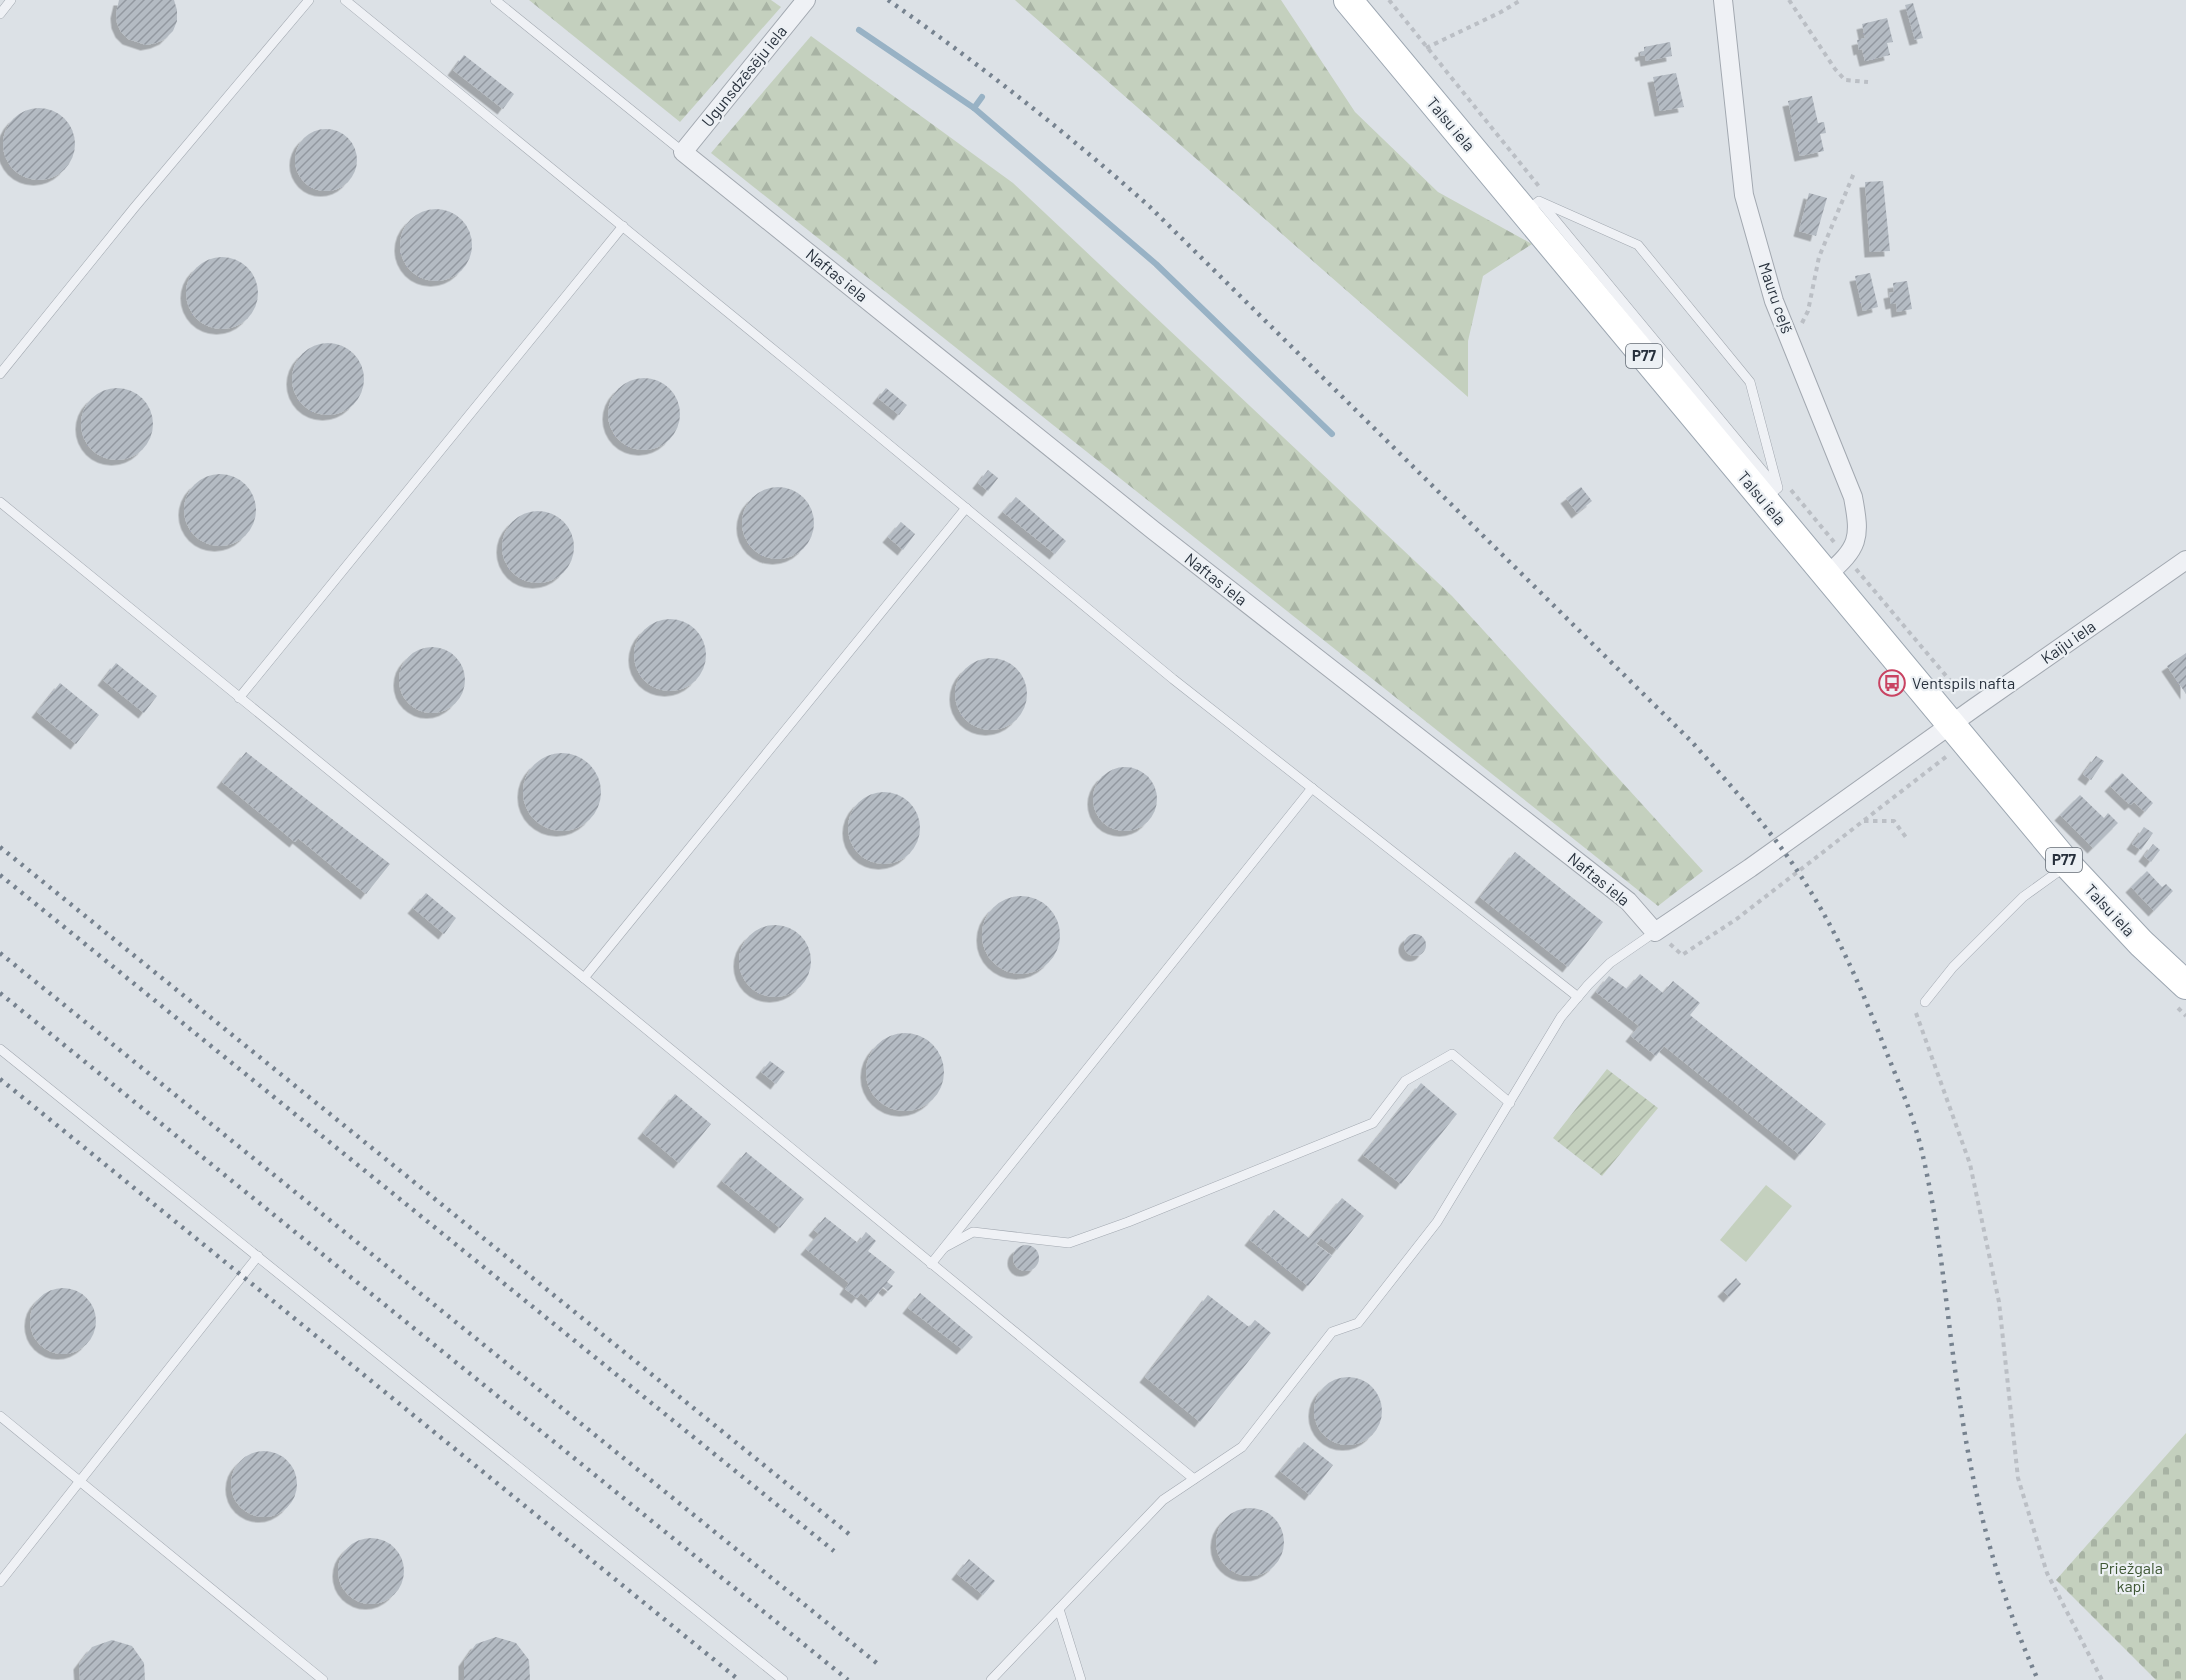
<svg xmlns="http://www.w3.org/2000/svg" width="2186" height="1680" viewBox="0 0 2186 1680" font-family="Barlow,sans-serif">
<style>
.forest{fill:url(#forest-firs)}
.cemetery{fill:url(#cemetery-stones)}
.garden{fill:url(#garden-furrows)}
.pitch{fill:#c4d0be}
.lines{fill:none;stroke-linecap:round;stroke-linejoin:round}
.stream{stroke:#98b2c5;stroke-width:6}
.building{fill:url(#building-hatch);filter:url(#shadow)}
.service-casing{stroke:#a2a8b0;stroke-width:10}
.minor-casing{stroke:#a2a8b0;stroke-width:20}
.primary-casing{stroke:#9ca6b1;stroke-width:30}
.path{stroke:#bbbfc5;stroke-width:4;stroke-dasharray:4.5 4.5;stroke-linecap:butt}
.service{stroke:#eff1f5;stroke-width:9}
.minor{stroke:#eff1f5;stroke-width:18}
.primary{stroke:#fff;stroke-width:28}
.rail{stroke:#76828f;stroke-width:4.5;stroke-dasharray:3 6;stroke-linecap:butt}
.labels{text-anchor:middle;stroke-width:4.5;stroke-linejoin:round;paint-order:stroke}
.shield{fill:#ecf0f4;stroke:#626a73;stroke-width:1.5}
.shield-label{font-size:15px;font-weight:bold;fill:#27303c}
.street-label{font-size:16px;fill:#27303c;stroke:#ecf0f4}
.poi-label{font-size:16px;fill:#27303c;stroke:#ecf0f4;text-anchor:start}
.park-label{font-size:16px;fill:#3e5734;stroke:#ecf0f4}
</style>
<defs>
<pattern id="forest-firs" width="22" height="20" patternUnits="userSpaceOnUse" patternTransform="scale(1.5)"><rect width="22" height="20" fill="#c4d0be"/><path d="M5 1l3.5 6h-7zM16 11l3.5 6h-7z" fill="#a8b3a4"/></pattern>
<pattern id="cemetery-stones" width="16" height="16" patternUnits="userSpaceOnUse" patternTransform="scale(1.5)"><rect width="16" height="16" fill="#c4d0be"/><path d="M2 7V4a2 2 0 0 1 4 0v3zM10 15v-3a2 2 0 0 1 4 0v3z" fill="#a8b3a4"/></pattern>
<pattern id="garden-furrows" width="10" height="10" patternUnits="userSpaceOnUse" patternTransform="scale(1.5)"><rect width="10" height="10" fill="#c4d0be"/><path d="M-1 1l2-2M0 10L10 0M9 11l2-2" fill="none" stroke="#a8b3a4"/></pattern>
<pattern id="building-hatch" width="6" height="6" patternUnits="userSpaceOnUse" patternTransform="scale(1.5)"><rect width="6" height="6" fill="#b4bbc3"/><path d="M-1 1l2-2M0 6l6-6M5 7l2-2" fill="none" stroke="#9298a0"/></pattern>
<filter id="shadow"><feDropShadow dx="-5.5" dy="5.5" stdDeviation="0" flood-color="#0004"/></filter>
</defs>
<rect width="100%" height="100%" fill="#dce1e6"/>
<g class="forest">
<polygon points="529,0 771,0 781,7 680,122"/>
<polygon points="1015,0 1281,0 1355,112 1438,192 1532,244 1483,276 1468,341 1468,397"/>
<polygon points="811,36 1013,183 1452,596 1703,871 1658,906 711,153"/>
</g>
<polygon class="cemetery" points="2186,1433 2186,1680 2156,1680 2056,1580"/>
<polygon class="garden" points="1607,1069 1658,1108 1602,1176 1553,1138"/>
<polygon class="pitch" points="1766,1185 1792,1206 1746,1262 1720,1240"/>
<g class="lines">
<g class="stream">
<polyline points="859,30 974,108 1156,264 1332,434"/>
<polyline points="974,108 982,97"/>
</g>
</g>
<g class="building">
<polygon points="119,0 174,0 177,10 177,21 173,31 165,39 156,43 146,45 128,39 121,32 117,23 116,13"/>
<polygon points="1913,3 1923,38 1915,40 1905,5"/>
<polygon points="1887,18 1893,42 1887,43 1890,55 1865,61 1862,49 1859,50 1857,40 1865,38 1862,24"/>
<polygon points="1670,42 1672,56 1646,61 1645,55 1641,56 1640,52 1644,51 1644,47"/>
<polygon points="464,55 514,94 503,109 453,70"/>
<polygon points="1676,73 1684,107 1660,111 1653,77"/>
<polygon points="1812,96 1818,123 1824,122 1826,133 1820,134 1824,151 1800,156 1788,101"/>
<circle cx="39" cy="144" r="36"/>
<circle cx="326" cy="160" r="31"/>
<polygon points="1883,181 1890,251 1870,252 1865,182"/>
<polygon points="1809,193 1827,198 1816,236 1799,231"/>
<circle cx="436" cy="245" r="36"/>
<circle cx="222" cy="293" r="36"/>
<polygon points="1870,273 1878,307 1863,311 1855,276"/>
<polygon points="1907,281 1912,309 1897,312 1896,303 1891,304 1889,293 1894,292 1893,283"/>
<circle cx="328" cy="379" r="36"/>
<circle cx="644" cy="414" r="36"/>
<polygon points="886,388 907,405 899,415 878,398"/>
<circle cx="117" cy="424" r="36"/>
<polygon points="988,470 998,478 988,491 978,483"/>
<circle cx="220" cy="510" r="36"/>
<polygon points="1581,487 1592,501 1577,513 1566,498"/>
<circle cx="778" cy="523" r="36"/>
<polygon points="1016,497 1066,541 1055,554 1003,512"/>
<circle cx="538" cy="547" r="36"/>
<polygon points="901,522 915,534 903,550 888,537"/>
<circle cx="670" cy="655" r="36"/>
<circle cx="432" cy="680" r="33"/>
<polygon points="2186,653 2186,694 2167,666"/>
<circle cx="991" cy="694" r="36"/>
<polygon points="116,663 157,696 144,713 103,680"/>
<polygon points="60,683 99,715 76,744 37,712"/>
<polygon points="246,752 390,864 366,894 298,838 295,842 222,782"/>
<circle cx="562" cy="792" r="39"/>
<polygon points="2096,756 2104,761 2091,780 2083,774"/>
<circle cx="1125" cy="799" r="32"/>
<polygon points="2122,773 2153,803 2145,812 2134,802 2130,805 2110,786"/>
<circle cx="884" cy="828" r="36"/>
<polygon points="2080,795 2104,818 2108,813 2118,823 2093,848 2060,815"/>
<polygon points="2144,827 2153,833 2141,850 2132,844"/>
<polygon points="2153,844 2160,850 2151,862 2144,856"/>
<polygon points="1515,852 1603,922 1568,967 1480,897"/>
<polygon points="2147,871 2162,887 2166,884 2173,891 2154,911 2131,887"/>
<polygon points="426,893 456,918 444,934 413,908"/>
<circle cx="1021" cy="935" r="39"/>
<circle cx="775" cy="961" r="36"/>
<circle cx="1415" cy="945" r="11"/>
<polygon points="1640,974 1663,993 1673,981 1700,1003 1690,1015 1826,1124 1800,1155 1664,1046 1656,1056 1631,1036 1639,1026 1596,992 1609,976 1627,989"/>
<circle cx="905" cy="1072" r="39"/>
<polygon points="770,1061 785,1072 776,1084 761,1072"/>
<polygon points="1421,1083 1457,1114 1401,1184 1363,1155"/>
<polygon points="675,1094 711,1124 679,1163 643,1133"/>
<polygon points="746,1152 804,1199 780,1228 722,1181"/>
<polygon points="1342,1198 1364,1216 1337,1250 1321,1238 1316,1244 1332,1256 1308,1286 1250,1240 1274,1210 1309,1238"/>
<polygon points="825,1217 858,1243 866,1232 876,1241 868,1251 895,1272 887,1282 893,1286 888,1291 883,1287 871,1302 861,1293 857,1298 845,1289 849,1283 806,1249 819,1234 814,1230"/>
<circle cx="1026" cy="1258" r="13"/>
<polygon points="1736,1278 1741,1284 1729,1297 1723,1291"/>
<circle cx="63" cy="1321" r="33"/>
<polygon points="920,1293 973,1337 962,1349 908,1308"/>
<polygon points="1208,1295 1249,1327 1255,1320 1271,1333 1200,1422 1145,1377"/>
<circle cx="1348" cy="1411" r="34"/>
<polygon points="1304,1442 1333,1465 1310,1495 1280,1471"/>
<circle cx="264" cy="1484" r="33"/>
<circle cx="1250" cy="1542" r="34"/>
<circle cx="371" cy="1571" r="33"/>
<polygon points="969,1559 995,1581 983,1595 957,1574"/>
<polygon points="496,1637 516,1643 529,1660 530,1680 464,1680 464,1661 476,1644"/>
<polygon points="112,1640 132,1646 144,1663 145,1680 80,1680 79,1664 92,1647"/>
</g>
<g class="lines">
<g class="service-casing">
<g id="service">
<polyline points="345,0 801,372 1173,679 1578,997"/>
<polyline points="495,0 683,152"/>
<polyline points="0,14 11,0"/>
<polyline points="1542,204 1776,487"/>
<polyline points="1526,211 1539,201 1638,245 1750,382 1778,488 1765,498"/>
<polyline points="0,374 134,208 309,0"/>
<polyline points="0,502 584,978 1194,1479"/>
<polyline points="239,698 623,226"/>
<polyline points="584,978 966,508"/>
<polyline points="1925,1002 1953,967 2023,897 2066,866"/>
<polyline points="0,1049 783,1680"/>
<polyline points="945,1247 973,1232 1069,1243 1128,1222 1373,1123 1405,1081 1452,1054 1510,1103"/>
<polyline points="931,1264 1312,788"/>
<polyline points="0,1416 323,1680"/>
<polyline points="0,1582 258,1256"/>
<polyline points="1059,1609 1081,1680"/>
<polyline points="991,1680 1163,1500 1242,1447 1332,1332 1358,1323 1437,1222 1561,1017 1588,985 1610,963 1655,932"/>
</g>
</g>
<g class="minor-casing">
<g id="minor">
<polyline points="806,0 683,152 1153,530 1628,901 1655,932 1750,868 1974,708 2186,560"/>
<path d="M 1723,0 L 1744,195 L 1774,301 L 1853,497 C 1861,539 1859,547 1826,576"/>
</g>
</g>
<g class="primary-casing">
<polyline id="primary" points="1348,0 2068,865 2141,943 2186,985"/>
</g>
<g class="path">
<polyline points="1389,0 1541,189"/>
<polyline points="1789,0 1835,69 1845,80 1868,82"/>
<polyline points="1426,48 1501,12 1521,0"/>
<polyline points="1802,323 1808,311 1819,257 1854,173"/>
<polyline points="1791,490 1834,542"/>
<polyline points="1856,569 1958,690"/>
<polyline points="1864,821 1894,821 1908,840"/>
<polyline points="1670,944 1682,955 1738,918 1947,756 1948,758"/>
<polyline points="2178,1008 2186,1016"/>
<polyline points="1916,1013 1970,1164 1999,1302 2018,1478 2047,1573 2102,1680"/>
</g>
<use href="#service" class="service"/>
<use href="#minor" class="minor"/>
<use href="#primary" class="primary"/>
<g class="rail">
<path d="M 888,0 C 979,64 1066,132 1150,207 L 1691,741 C 1733,788 1776,835 1809,889 C 1841,940 1864,995 1886,1051 C 1899,1084 1914,1117 1922,1152 C 1942,1237 1947,1324 1961,1410 C 1975,1503 1999,1594 2038,1680"/>
<polyline points="0,847 849,1534"/>
<polyline points="0,875 834,1551"/>
<polyline points="0,953 879,1665"/>
<polyline points="0,993 848,1680"/>
<polyline points="0,1079 739,1680"/>
</g>
</g>
<defs>
<g id="bus-ring" transform="scale(1.35)"><circle r="9.5" fill="#ecf0f4" stroke="#c94362" stroke-width="1.5"/><path d="M-5-6H5V4H4V6H2V4H-2V6H-4V4H-5ZM-3.5-4V0h7V-4ZM-3.5 1.2v1.5H-2V1.2ZM2 1.2v1.5H3.5V1.2Z" fill="#c94362"/></g>
</defs>
<g fill-rule="evenodd">
<use href="#bus-ring" x="1892" y="683"/>
</g>
<g class="labels">
<g class="shield">
<rect x="1626" y="344" width="36" height="24" rx="4.5"/>
<rect x="2046" y="848" width="36" height="24" rx="4.5"/>
</g>
<g class="shield-label">
<text x="1644" y="361">P77</text>
<text x="2064" y="865">P77</text>
</g>
<g class="street-label">
<text transform="translate(744 76) rotate(-51)" y="6">Ugunsdzēsēju iela</text>
<text transform="translate(1451 124) rotate(50)" y="6">Talsu iela</text>
<text transform="translate(837 275) rotate(39)" y="6">Naftas iela</text>
<text transform="translate(1776 298) rotate(71)" y="6">Mauru ceļš</text>
<text transform="translate(1762 498) rotate(50)" y="6">Talsu iela</text>
<text transform="translate(1216 579) rotate(38)" y="6">Naftas iela</text>
<text transform="translate(2068 642) rotate(-35)" y="6">Kaiju iela</text>
<text transform="translate(1599 879) rotate(39)" y="6">Naftas iela</text>
<text transform="translate(2110 910) rotate(47)" y="6">Talsu iela</text>
</g>
<g class="poi-label">
<text x="1912" y="689">Ventspils nafta</text>
</g>
<g class="park-label">
<text x="2131" y="1574">Priežgala<tspan x="2131" dy="18">kapi</tspan></text>
</g>
</g>
</svg>
